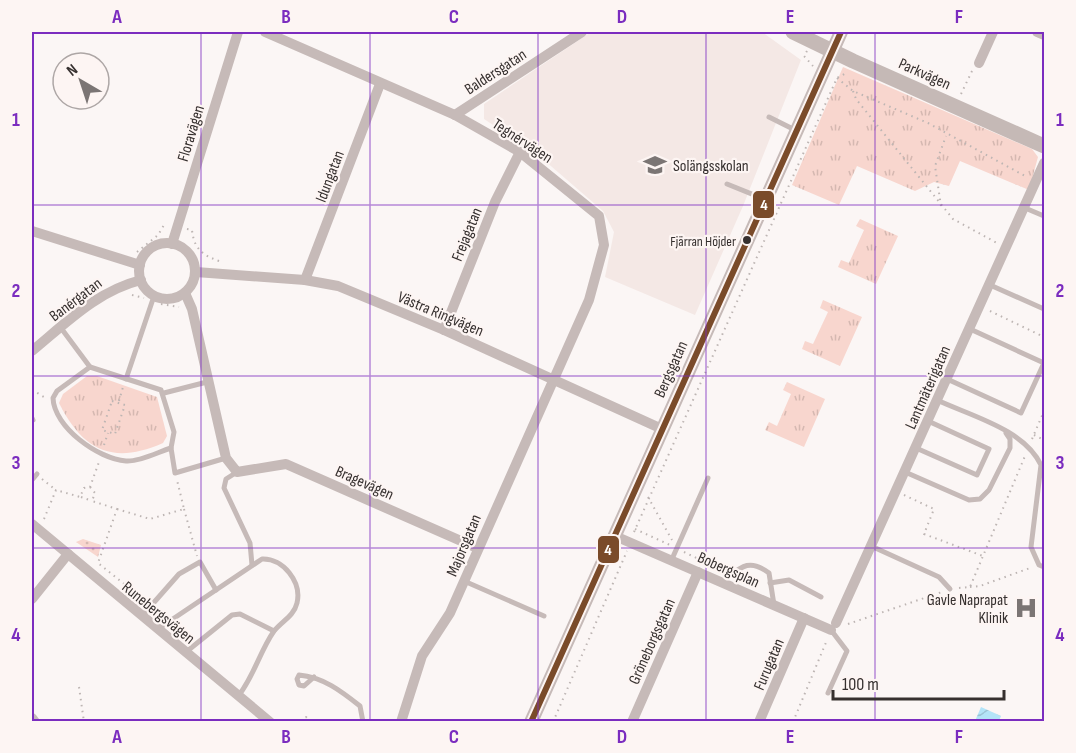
<svg xmlns="http://www.w3.org/2000/svg" width="1076" height="753" viewBox="0 0 1076 753" font-family="'Sofia Sans Condensed',sans-serif">
<style>
.built{fill:#f4e8e5}
.grass{fill:url(#grass-dots)}
.park{fill:url(#park-tufts)}
.water{fill:url(#water-waves)}
.lines{fill:none;stroke-linecap:round;stroke-linejoin:round}
.path{stroke:#bdb5b3;stroke-width:2;stroke-dasharray:1.5 4.5;stroke-linecap:butt}
.service{stroke:#c6bab8;stroke-width:5}
.minor{stroke:#c6bab8;stroke-width:10}
.tertiary{stroke:#c6bab8;stroke-width:14}
.secondary{stroke:#c5b9b6;stroke-width:15}
.bus-1-casing{stroke:#fdf5f3;stroke-width:10}
.bus-1{stroke:#7a4b2a;stroke-width:6}
.grid{fill:none;stroke:#7b2cbf;stroke-width:1.5;stroke-opacity:0.55}
.bus-dot{fill:#36302f;stroke:#fdf5f3;stroke-width:2}
.labels{text-anchor:middle;stroke-width:4.5;stroke-linejoin:round;paint-order:stroke}
.bus-label{font-size:14px;fill:#36302f;stroke:#fdf5f3;text-anchor:end}
.street-label{font-size:16px;fill:#36302f;stroke:#fdf5f3}
.poi-label{font-size:16px;fill:#36302f;stroke:#fdf5f3;text-anchor:start}
.line-badge{stroke:#fdf5f3;stroke-width:2}
.badge-label{font-size:16px;text-anchor:middle;font-weight:bold;fill:#fff}
.neatline{fill:none;stroke:#7b2cbf;stroke-width:2}
.grid-label{font-size:20px;text-anchor:middle;font-weight:bold;fill:#7b2cbf}
</style>
<defs>
<pattern id="grass-dots" width="8" height="8" patternUnits="userSpaceOnUse" patternTransform="scale(1.5)"><rect width="8" height="8" fill="#f8d6ce"/><path d="M2 2h.1M6 6h.1" fill="none" stroke="#d5b8b1" stroke-width="1.8" stroke-linecap="round"/></pattern>
<pattern id="park-tufts" width="24" height="20" patternUnits="userSpaceOnUse" patternTransform="scale(1.5)"><rect width="24" height="20" fill="#f8d6ce"/><path d="M3 7l-1-3M5 7V3M7 7l1-3M15 17l-1-3M17 17v-4M19 17l1-3" fill="none" stroke="#d5b8b1"/></pattern>
<pattern id="water-waves" width="16" height="10" patternUnits="userSpaceOnUse" patternTransform="scale(1.5)"><rect width="16" height="10" fill="#b3e4f8"/><path d="M0 5q4-4 8 0t8 0" fill="none" stroke="#9bc4d5"/></pattern>
</defs>
<rect width="100%" height="100%" fill="#fbf6f5"/>
<polygon class="built" points="591,32 762,32 801,60 743,206 695,315 605,277 614,232 603,211 537,154 484,119 484,104"/>
<polygon class="grass" points="83,539 101,545 98,557 76,542"/>
<g class="park">
<polygon points="843,67 1032,149 1038,157 1029,190 960,161 949,186 934,182 915,191 857,166 839,205 792,185"/>
<polygon points="860,219 898,236 876,284 838,267 841,260 849,263 864,230 856,226"/>
<polygon points="823,300 862,317 840,366 802,349 805,341 813,344 828,312 820,308"/>
<path d="M 87,376 L 97,376 L 157,397 L 167,436 L 163,443 C 113,465 83,451 59,403 L 63,394 Z"/>
<polygon points="787,382 825,399 804,447 765,430 769,422 777,426 791,394 783,390"/>
</g>
<polygon class="water" points="981,707 1001,716 999,721 975,721"/>
<g class="lines">
<g class="path">
<polyline points="807,51 804,56 813,66"/>
<polyline points="837,78 853,91 928,123 1025,176"/>
<polyline points="853,91 856,99 953,219 997,243"/>
<polyline points="961,94 973,69"/>
<polyline points="941,206 935,166 946,136"/>
<path d="M 187,229 L 192,230 C 194,250 204,256 222,262"/>
<polyline points="137,252 158,235 164,225 167,225"/>
<polyline points="132,295 144,298"/>
<polyline points="161,304 179,307"/>
<polyline points="990,311 1044,337"/>
<polyline points="32,392 34,391 44,397"/>
<polygon points="112,401 125,405 115,434 102,430"/>
<polyline points="119,401 123,387"/>
<polyline points="1034,435 1044,440"/>
<polyline points="1032,439 1044,411"/>
<polyline points="104,445 108,433"/>
<polyline points="42,479 56,490"/>
<polyline points="90,487 95,493 92,501 117,509 98,563 144,600"/>
<polyline points="904,495 934,509 924,534 983,556"/>
<polyline points="81,497 92,501"/>
<polyline points="648,497 672,540"/>
<polyline points="117,509 150,519 184,509 177,480"/>
<polyline points="184,509 197,556"/>
<polyline points="44,519 56,490 80,497 84,488 90,487 99,462"/>
<polyline points="635,529 670,545"/>
<polyline points="634,532 837,78 846,73"/>
<polyline points="684,552 705,562"/>
<polyline points="970,587 980,586 1030,568"/>
<polyline points="959,588 970,587 1025,456"/>
<polyline points="848,624 942,592"/>
<polyline points="79,687 84,722"/>
<polyline points="302,722 306,717 311,722"/>
<polyline points="553,722 627,551"/>
<polyline points="793,722 827,640"/>
</g>
<g class="service">
<polyline points="769,117 795,130"/>
<polyline points="727,184 764,199"/>
<polyline points="1025,208 1044,216"/>
<polyline points="990,285 1044,309"/>
<polyline points="61,328 90,367"/>
<path d="M 90,367 L 161,390 L 174,432 L 171,448 C 158,452 139,462 126,461 C 98,459 54,427 53,398 L 57,391 Z"/>
<polyline points="126,379 154,296"/>
<polyline points="947,379 1021,413 1044,363 970,329"/>
<polyline points="164,393 207,382"/>
<path d="M 937,400 C 971,416 1024,429 1041,465 L 1031,547 L 1039,565 L 1044,567"/>
<polyline points="32,418 33,420"/>
<polyline points="171,448 175,473 226,458"/>
<polyline points="916,448 977,475 989,449 928,421"/>
<polyline points="237,472 226,479 224,488 250,543 252,565"/>
<polyline points="905,472 969,500 980,499 989,490 1010,448 1010,439 1006,433"/>
<polyline points="32,480 37,474"/>
<polyline points="871,546 939,577 950,589"/>
<polyline points="672,559 708,478"/>
<polyline points="464,581 544,616"/>
<path d="M 722,582 C 740,568 748,557 769,573 L 774,605"/>
<polyline points="770,583 789,580 821,597"/>
<polyline points="142,616 179,574 200,562 216,590"/>
<path d="M 158,629 L 262,559 C 283,558 302,582 297,603 C 294,616 282,621 274,631 C 260,651 254,676 239,695"/>
<polyline points="186,652 232,615 240,614 274,631"/>
<path d="M 314,677 L 304,686 L 299,685 L 297,679 L 299,675 C 323,677 341,691 360,706 L 363,722"/>
<polyline points="828,693 847,651 831,630"/>
</g>
<g class="minor">
<polyline points="265,32 455,115 520,152 599,216 604,245 589,300 450,613 422,656 401,722"/>
<polyline points="1037,32 1044,35"/>
<polyline points="979,63 993,32"/>
<polyline points="455,115 582,32"/>
<polyline points="32,231 140,265"/>
<circle cx="167" cy="271" r="28"/>
<polyline points="172,244 238,32"/>
<polyline points="196,272 305,280 338,286 444,330 662,429"/>
<polyline points="305,280 380,84"/>
<polyline points="185,293 192,309 226,458 237,472 286,464 477,548"/>
<polyline points="444,330 495,202 520,152"/>
<path d="M 32,351 C 66,323 97,291 141,280"/>
<polyline points="32,524 270,722"/>
<polyline points="615,536 831,630"/>
<polyline points="32,599 68,554"/>
<polyline points="836,623 1044,163"/>
<polyline points="32,718 35,722"/>
<polyline points="632,722 698,572"/>
<polyline points="759,722 804,618"/>
</g>
<polyline class="tertiary" points="531,722 841,32"/>
<polyline class="secondary" points="793,32 853,61 1044,146"/>
<g class="bus-1-casing">
<polyline id="bus-1" points="531,722 841,32"/>
</g>
<use href="#bus-1" class="bus-1"/>
</g>
<path class="grid" d="M 201,32 L 201,722M 370,32 L 370,722M 538,32 L 538,722M 706,32 L 706,722M 875,32 L 875,722M 32,205 L 1044,205M 32,376 L 1044,376M 32,548 L 1044,548"/>
<defs>
<g id="school-bare" transform="scale(1.8)"><path d="M0-5L7-2L0 1L-7-2ZM-4 1L0 2.5L4 1V4Q0 6-4 4Z" fill="#7b7574" stroke="#fdf5f3" stroke-width="2.5" paint-order="stroke"/></g>
<g id="hospital-bare" transform="scale(1.8)"><path d="M-5-5h3v3.5h4V-5h3V5h-3V1.5h-4V5h-3Z" fill="#7b7574" stroke="#fdf5f3" stroke-width="2.5" paint-order="stroke"/></g>
</defs>
<g fill-rule="evenodd">
<use href="#school-bare" x="655" y="165"/>
<use href="#hospital-bare" x="1026" y="608"/>
</g>
<circle class="bus-dot" cx="747" cy="240" r="5"/>
<g class="labels">
<g class="bus-label">
<text x="736" y="246">Fjärran Höjder</text>
</g>
<g class="street-label">
<text transform="translate(495 71) rotate(-33)" y="6">Baldersgatan</text>
<text transform="translate(925 73) rotate(24)" y="6">Parkvägen</text>
<text transform="translate(190 133) rotate(-73)" y="6">Floravägen</text>
<text transform="translate(523 140) rotate(33)" y="6">Tegnérvägen</text>
<text transform="translate(329 176) rotate(-69)" y="6">Idungatan</text>
<text transform="translate(466 234) rotate(-68)" y="6">Frejagatan</text>
<text transform="translate(75 299) rotate(-37)" y="6">Banérgatan</text>
<text transform="translate(441 313) rotate(23)" y="6">Västra Ringvägen</text>
<text transform="translate(670 369) rotate(-66)" y="6">Bergsgatan</text>
<text transform="translate(927 387) rotate(-66)" y="6">Lantmäterigatan</text>
<text transform="translate(365 482) rotate(24)" y="6">Bragevägen</text>
<text transform="translate(463 545) rotate(-67)" y="6">Majorsgatan</text>
<text transform="translate(729 569) rotate(24)" y="6">Bobergsplan</text>
<text transform="translate(159 612) rotate(39)" y="6">Runebergsvägen</text>
<text transform="translate(651 641) rotate(-66)" y="6">Gröneborgsgatan</text>
<text transform="translate(768 664) rotate(-67)" y="6">Furugatan</text>
</g>
<g class="poi-label">
<text x="673" y="171">Solängsskolan</text>
<text x="1008" y="605" text-anchor="end">Gavle Naprapat<tspan x="1008" dy="18">Klinik</tspan></text>
</g>
</g>
<g class="line-badge">
<rect x="752" y="190" width="23" height="29" rx="6" fill="#7a4b2a"/>
<rect x="597" y="535" width="23" height="29" rx="6" fill="#7a4b2a"/>
</g>
<g class="badge-label">
<text x="764" y="210">4</text>
<text x="608" y="555">4</text>
</g>
<rect width="1076" height="753" fill="none" stroke="#fdf5f3" stroke-width="66"/>
<g transform="translate(81 81) rotate(321)"><circle r="28" fill="#fdf5f3" stroke="#ada6a5" stroke-width="1.5"/>
<path d="M0-4.5L10 22L0 15L-10 22Z" fill="#7b7574"/>
<text y="-9" font-size="16" font-weight="bold" text-anchor="middle" fill="#36302f">N</text>
</g>
<path d="M833 690v9h171v-9" fill="none" stroke="#36302f" stroke-width="3"/>
<text x="842" y="690" font-size="18" fill="#36302f" stroke="#fdf5f3" stroke-width="4.5" paint-order="stroke">100 m</text>
<rect x="33" y="33" width="1010" height="687" class="neatline"/>
<g class="grid-label">
<text x="117" y="23">A</text>
<text x="286" y="23">B</text>
<text x="454" y="23">C</text>
<text x="622" y="23">D</text>
<text x="790" y="23">E</text>
<text x="959" y="23">F</text>
<text x="16" y="126">1</text>
<text x="1060" y="126">1</text>
<text x="16" y="297">2</text>
<text x="1060" y="297">2</text>
<text x="16" y="469">3</text>
<text x="1060" y="469">3</text>
<text x="16" y="641">4</text>
<text x="1060" y="641">4</text>
<text x="117" y="743">A</text>
<text x="286" y="743">B</text>
<text x="454" y="743">C</text>
<text x="622" y="743">D</text>
<text x="790" y="743">E</text>
<text x="959" y="743">F</text>
</g>
</svg>
